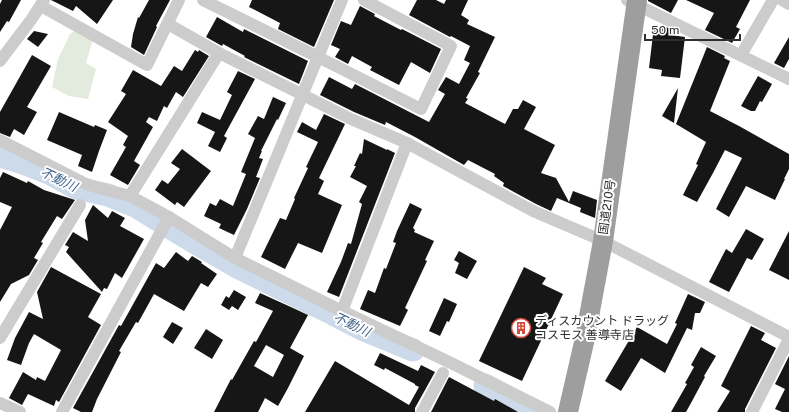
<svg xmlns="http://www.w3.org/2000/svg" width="789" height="412" viewBox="0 0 789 412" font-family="'Public Sans','Noto Sans JP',sans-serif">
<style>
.green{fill:#e3ebde}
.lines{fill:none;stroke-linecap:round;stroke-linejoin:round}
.river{stroke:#ccdaea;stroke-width:23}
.building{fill:#161616;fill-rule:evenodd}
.minor{stroke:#ccc;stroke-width:12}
.trunk{stroke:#9e9e9e;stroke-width:20}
.labels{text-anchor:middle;stroke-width:4;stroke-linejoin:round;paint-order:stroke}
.street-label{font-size:12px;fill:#2f2f2f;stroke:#fff}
.poi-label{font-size:12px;fill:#2f2f2f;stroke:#fff;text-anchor:start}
.water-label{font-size:13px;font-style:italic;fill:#43668c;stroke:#fff}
</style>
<rect width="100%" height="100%" fill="#fff"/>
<polygon class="green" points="80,27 94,36 86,63 96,69 88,99 69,96 52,87 58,59 70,34"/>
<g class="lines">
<g class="river">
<polyline points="0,156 20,162 49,173 76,188 108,195 135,206 161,222"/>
<polyline points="172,229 192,241 239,268 333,314 362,329 413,350"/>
<polyline points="485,385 536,412"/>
</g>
</g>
<g class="building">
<polygon points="2,0 21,0 9,22 7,21 0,32 0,4"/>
<polygon points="51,0 113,0 97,24 76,6 73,11"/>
<polygon points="149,0 170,0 156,26 157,27 144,55 131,47 133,34 138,17 139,18"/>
<polygon points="252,0 334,0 314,47 278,29 280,23 249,7"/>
<polygon points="417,0 436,0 444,4 446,0 468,0 461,15 469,20 467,24 495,37 478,72 480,73 466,98 468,99 465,103 505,124 513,109 518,109 523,100 536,107 524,129 555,145 541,173 556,178 569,202 573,191 597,200 595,218 580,212 581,208 557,198 551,211 536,204 503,186 504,183 494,176 495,174 468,160 464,165 415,137 386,122 385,125 354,112 320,95 329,77 352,89 355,84 429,122 445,94 438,90 446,77 459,84 470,63 464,60 470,46 451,36 450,37 409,15"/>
<polygon points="648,0 678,0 671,13 648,1"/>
<polygon points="686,0 750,0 736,27 740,29 732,43 705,30 714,13"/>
<polygon points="360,6 375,14 374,16 401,30 402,29 441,49 430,73 411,62 399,85 370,70 372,67 352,56 348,64 335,57 340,49 331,45 341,21 351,25"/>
<polygon points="217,17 243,32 244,29 308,61 299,84 244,57 245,56 223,44 222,46 206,37"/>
<polygon points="654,26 666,27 672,30 671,35 685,37 680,78 661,76 662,70 649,68"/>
<polygon points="34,31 48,34 38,47 27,39"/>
<polygon points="789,37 789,59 784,68 774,63"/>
<polygon points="707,47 725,56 724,58 730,61 710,111 739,126 789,154 789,169 784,179 785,179 775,200 746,186 729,217 716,209 742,158 725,150 713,173 697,202 683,195 698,165 696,164 706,142 676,124"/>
<polygon points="195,50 198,52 199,50 209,56 183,97 176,92 167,108 164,106 157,121 149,117 146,122 153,127 134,161 140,165 128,185 110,175 126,147 123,145 128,136 108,122 126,94 121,91 133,70 161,86 174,66 182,71"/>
<polygon points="32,55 51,66 27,107 37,112 24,135 14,129 10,137 0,133 0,112"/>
<polygon points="238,71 255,79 224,136 227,138 220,152 208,146 215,132 197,123 202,112 220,120 232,95 227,92"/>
<polygon points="758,76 772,84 762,102 760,101 755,111 751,111 741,106"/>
<polygon points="678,88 674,123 662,116"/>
<polygon points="273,97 286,103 278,120 277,119 261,151 262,151 259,158 263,159 256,177 260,178 247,209 234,235 219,228 221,224 204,216 210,203 216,206 220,199 233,206 246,174 241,172 255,138 248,134 258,116 264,119"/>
<polygon points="59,112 94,127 95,125 107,130 99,151 92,172 78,166 82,155 47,140"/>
<polygon points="324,114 345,124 319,178 324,181 318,194 342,205 322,253 298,243 285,269 261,257 280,218 286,220 295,199 294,198 308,168 306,167 318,142 297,132 302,122 316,130"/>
<polygon points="364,139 387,150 387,149 395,153 339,297 327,292 341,262 348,243 351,244 362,204 359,202 367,186 350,177 356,166 354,166 360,153 362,154"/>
<polygon points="182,149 211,171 184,207 177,202 175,205 155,190 162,180 168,184 180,169 171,163"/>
<polygon points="3,172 27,183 28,181 44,190 75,200 62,219 57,216 41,242 43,243 34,258 38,260 29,275 11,284 0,302 0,230 12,207 0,202 0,178"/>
<polygon points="410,203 422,209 413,228 415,230 414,232 434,241 425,260 427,261 405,308 408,310 400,326 360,309 368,290 375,293 384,268 386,269 396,243 393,242 397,231"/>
<polygon points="93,205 108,218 112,211 125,218 120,226 144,239 122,278 115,273 107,289 104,288 102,292 66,252 69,247 65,245 73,232 88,241 85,220"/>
<polygon points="746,229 764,239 752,260 747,258 729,292 709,282 726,249 732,253"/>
<polygon points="789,231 789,280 769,270"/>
<polygon points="459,251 477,261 467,279 455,273 459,263 454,260"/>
<polygon points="176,252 188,261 192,256 202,262 201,263 217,274 208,287 201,283 184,311 154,294 138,323 136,322 119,351 121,352 97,399 92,412 81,412 73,408 119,325 121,326 156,263 164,268"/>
<polygon points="51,267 101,294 88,317 101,325 59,402 56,400 54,406 28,394 22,405 9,398 23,372 36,380 37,377 45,381 61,350 34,334 29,343 21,365 7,360 15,338 29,312 43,319 37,292"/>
<polygon points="524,267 546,278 542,284 563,294 522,381 479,361"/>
<polygon points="234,290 246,297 238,310 232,306 229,310 221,305 226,296 229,298"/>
<path d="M 260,293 L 293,308 L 308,315 L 290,348 L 304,356 L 288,388 L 278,406 L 265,398 L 258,412 L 214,412 L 231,379 L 232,380 L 254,341 L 256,342 L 273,311 L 255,303 ZM 266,345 L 284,355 L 273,377 L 254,366 Z"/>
<polygon points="688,294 705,302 700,313 695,313 692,330 687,328 665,373 641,358 621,391 605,381 637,327 667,344 677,324 675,323"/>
<polygon points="444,298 457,304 449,322 447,321 440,336 429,331"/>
<polygon points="172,322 183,328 173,344 163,337"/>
<polygon points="751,326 765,333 761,340 776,348 745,409 745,412 717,412 730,391 721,386"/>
<polygon points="206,329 223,340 212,359 194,348"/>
<polygon points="701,347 716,356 704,376 705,377 691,403 686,412 671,412 687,384 685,383 694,367 691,365"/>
<polygon points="380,353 418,371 421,365 435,372 415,408 415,412 305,412 335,361 409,405 419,387 415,385 415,384 385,368 384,370 374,365"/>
<polygon points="789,356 789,412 782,412 775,409 785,389 775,384"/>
<polygon points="449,377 494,401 495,399 518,412 431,412"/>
</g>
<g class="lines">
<g class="minor">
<polyline points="203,0 318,57 342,0"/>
<polyline points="627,0 789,79"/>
<polyline points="782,0 789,4"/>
<polyline points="41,6 147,65 179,0"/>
<polyline points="219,53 351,119 407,143 533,211 603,241 789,337"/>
<polyline points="741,55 773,0"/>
<polyline points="0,61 31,20 44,0"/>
<polyline points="0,140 86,184 110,191 130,196 169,217 235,258 342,311 449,362 550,412"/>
<polyline points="130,196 219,53 168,24"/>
<polyline points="235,258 318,57 421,109 451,46 364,0"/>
<polyline points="342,311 407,143"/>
<polyline points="0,338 80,205"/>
<polyline points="0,403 20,412"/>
<polyline points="62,412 169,217"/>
<polyline points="422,412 443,373"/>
<polyline points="752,412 789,339"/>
</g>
<polyline class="trunk" points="568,412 585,338 603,241 637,0"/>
</g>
<defs>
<g id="building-ring" transform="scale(1)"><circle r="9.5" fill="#fff" stroke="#d9483f" stroke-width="1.5"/><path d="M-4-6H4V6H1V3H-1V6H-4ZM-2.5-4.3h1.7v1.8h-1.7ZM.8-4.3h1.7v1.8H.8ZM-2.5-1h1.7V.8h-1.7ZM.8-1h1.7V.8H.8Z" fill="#d9483f"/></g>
</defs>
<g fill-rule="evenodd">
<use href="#building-ring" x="521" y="328"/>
</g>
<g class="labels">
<g class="street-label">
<text transform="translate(607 207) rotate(-82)" y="4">国道210号</text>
</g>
<g class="poi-label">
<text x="535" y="325">ディスカウント ドラッグ<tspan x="535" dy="14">コスモス 善導寺店</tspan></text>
</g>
<g class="water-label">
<text transform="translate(59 179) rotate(25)" y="5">不動川</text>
<text transform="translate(352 324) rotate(25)" y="5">不動川</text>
</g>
</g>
<path d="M645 34v6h95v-6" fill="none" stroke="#2f2f2f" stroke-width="2"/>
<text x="651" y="34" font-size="12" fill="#2f2f2f" stroke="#ffffff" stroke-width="3" paint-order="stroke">50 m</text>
</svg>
